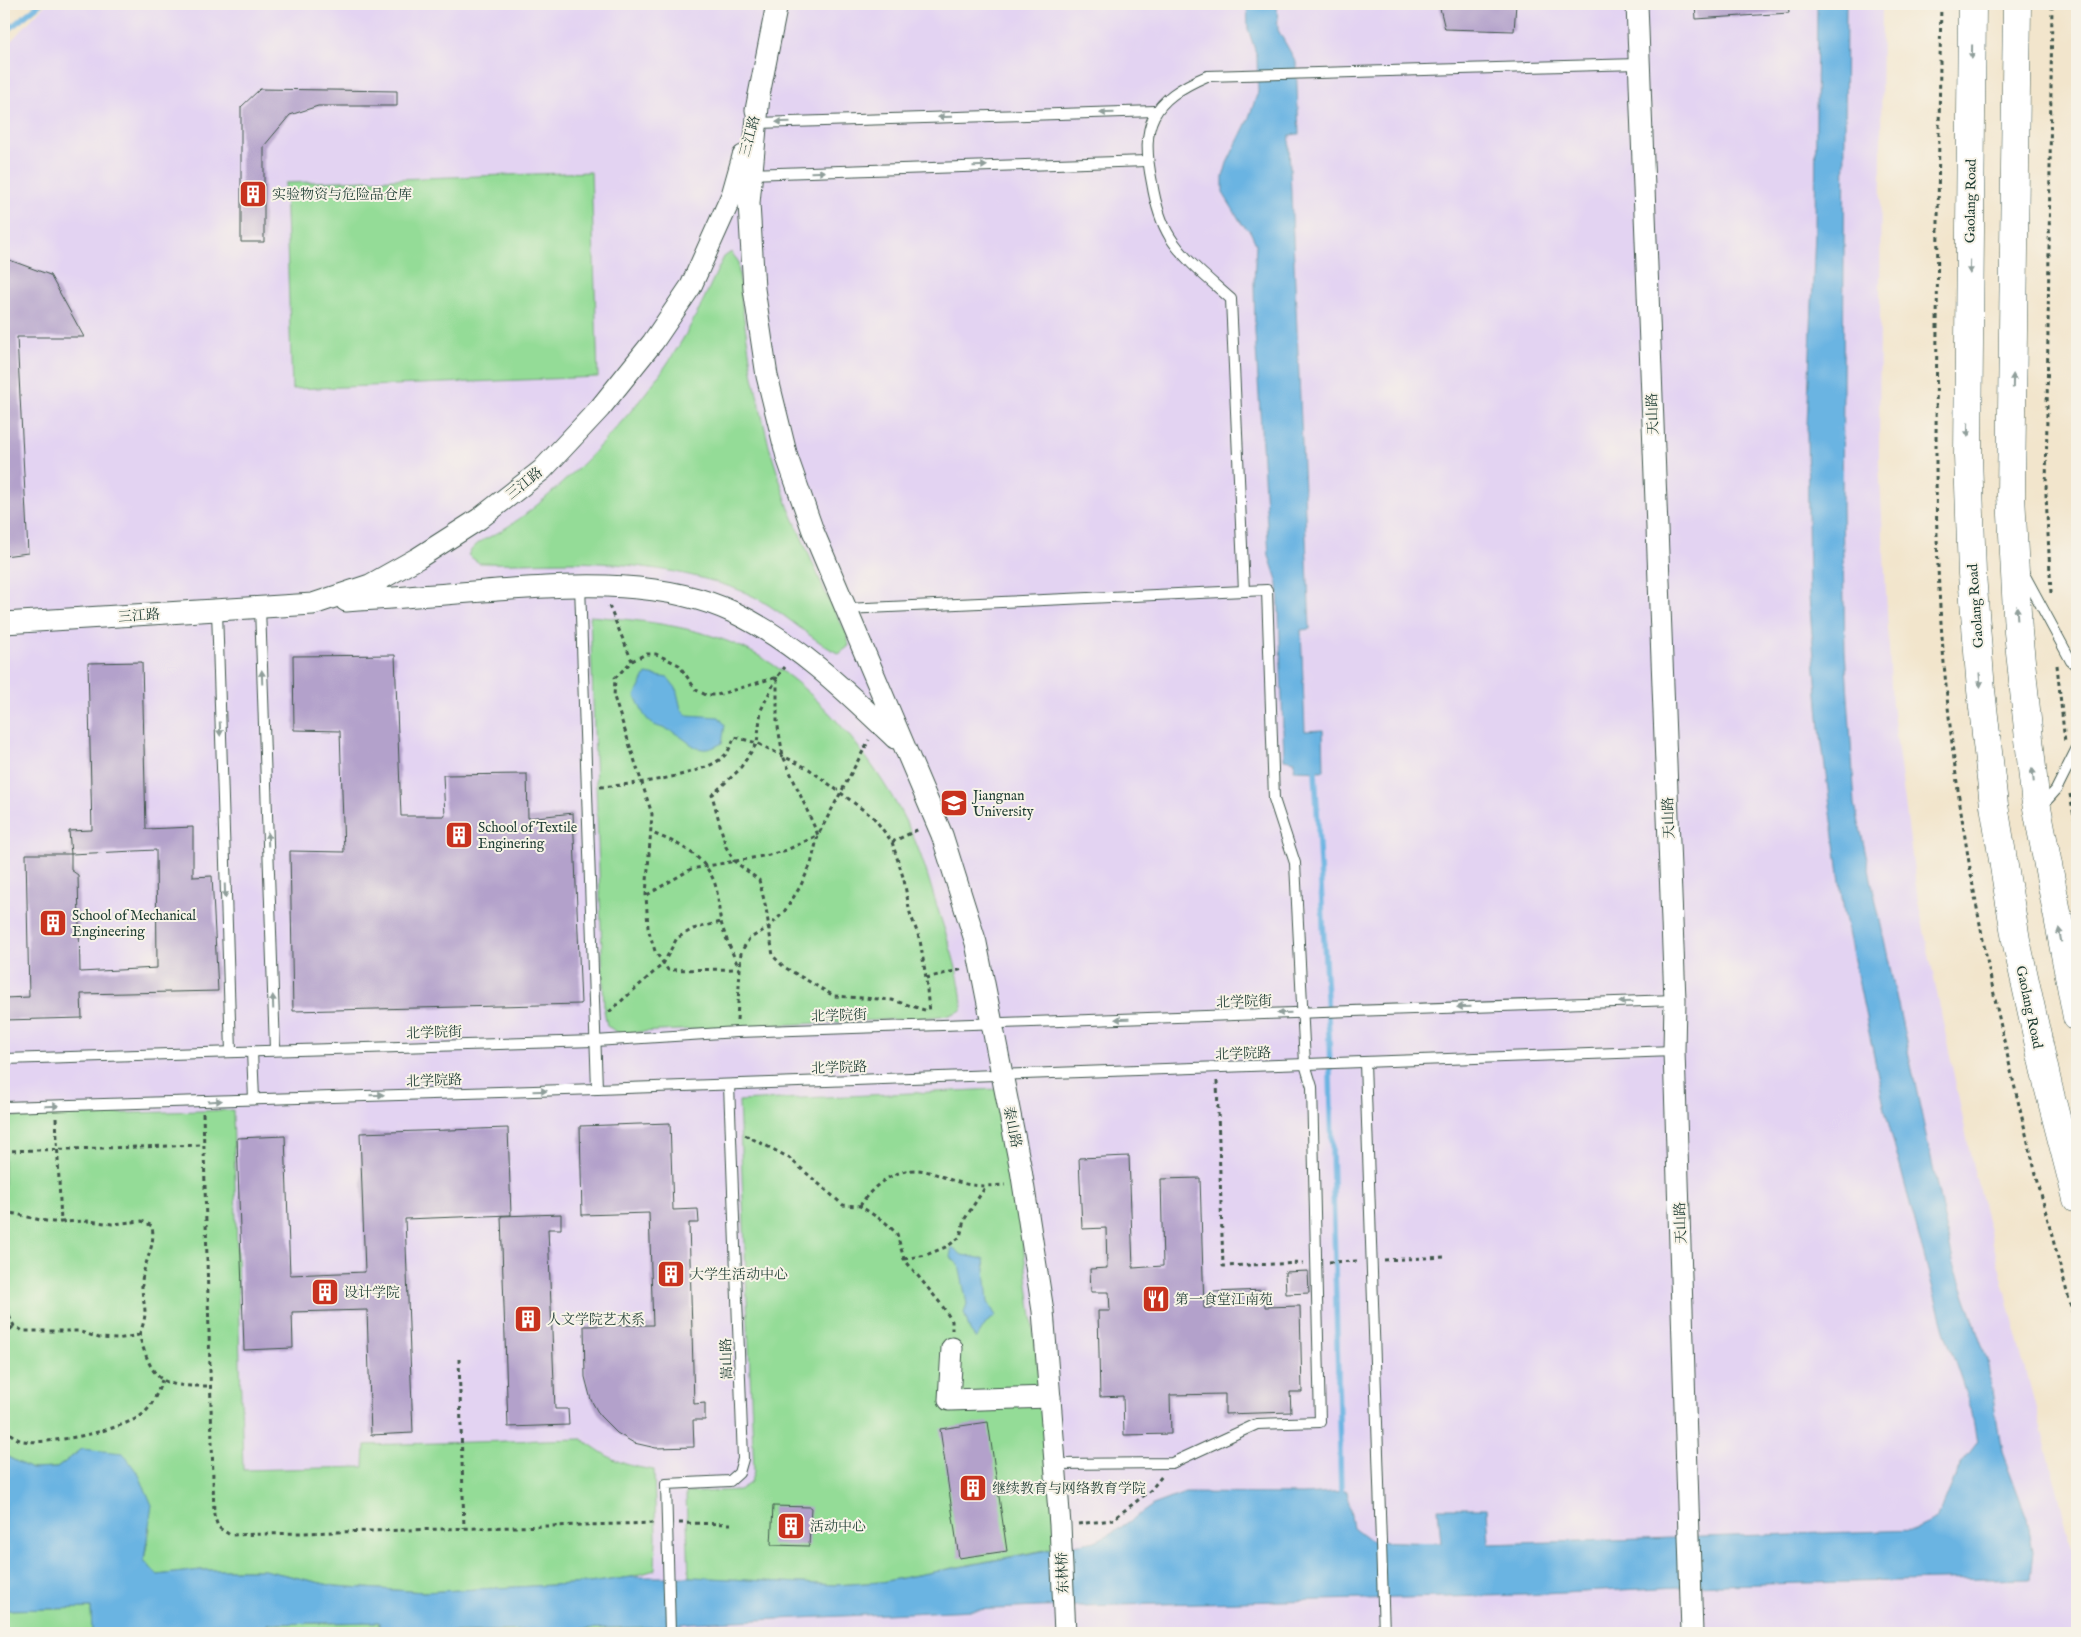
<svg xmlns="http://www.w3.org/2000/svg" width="2081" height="1637" viewBox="0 0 2081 1637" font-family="'IM FELL English','Noto Serif SC',serif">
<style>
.built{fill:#e3d3f2}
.green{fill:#94dc97;stroke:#5a8c66}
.water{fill:#6ab4e2;stroke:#44788b}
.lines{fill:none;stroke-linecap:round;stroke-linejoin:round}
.stream{stroke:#6ab4e2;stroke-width:5.5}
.building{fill:#b3a1cb;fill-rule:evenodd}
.service-casing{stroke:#3f564b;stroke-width:12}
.minor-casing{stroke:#3f564b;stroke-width:23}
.primary-casing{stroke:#3f564b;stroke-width:29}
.path{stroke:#3f564b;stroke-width:3;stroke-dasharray:4 4;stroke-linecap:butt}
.service{stroke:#fff;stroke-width:10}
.minor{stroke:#fff;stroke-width:21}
.primary{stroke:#fff;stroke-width:28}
.oneway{fill:#8f9e9a}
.labels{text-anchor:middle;stroke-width:4;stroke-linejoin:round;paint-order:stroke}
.street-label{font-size:14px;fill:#1f3d34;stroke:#f7f3e8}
.poi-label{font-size:14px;fill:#1f3d34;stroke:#f7f3e8;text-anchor:start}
</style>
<rect width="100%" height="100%" fill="#f7f3e8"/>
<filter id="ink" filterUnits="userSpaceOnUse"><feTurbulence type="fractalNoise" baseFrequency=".02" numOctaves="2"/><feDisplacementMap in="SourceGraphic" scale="10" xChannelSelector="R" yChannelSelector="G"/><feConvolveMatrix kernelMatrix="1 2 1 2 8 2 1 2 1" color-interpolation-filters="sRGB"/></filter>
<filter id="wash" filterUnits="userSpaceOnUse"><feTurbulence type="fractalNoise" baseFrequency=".0096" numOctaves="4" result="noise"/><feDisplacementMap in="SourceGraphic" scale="20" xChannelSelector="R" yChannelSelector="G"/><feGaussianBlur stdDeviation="1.12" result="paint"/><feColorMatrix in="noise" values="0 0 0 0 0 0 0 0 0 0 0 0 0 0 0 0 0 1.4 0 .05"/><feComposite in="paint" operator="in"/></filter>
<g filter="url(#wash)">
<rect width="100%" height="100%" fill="#f2e5cc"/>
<polygon class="built" points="46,4 1882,4 1879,461 1892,704 1918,901 1972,1163 2077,1566 2077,1633 4,1633 4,44 10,42"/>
<g class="green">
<polygon points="591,172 598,377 292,389 285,183"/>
<path d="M 731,252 L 738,261 L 742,306 L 753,377 L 769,446 L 788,506 L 829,601 L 847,634 L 849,646 L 839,654 C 806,637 780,607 744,592 C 689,570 629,563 570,562 C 539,562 509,564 479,563 L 468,555 C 476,541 487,539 501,531 C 532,512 562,484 588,458 C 625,420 661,378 687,332 C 701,308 711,282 724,257 Z"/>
<path d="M 590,616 C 638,620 687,625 732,643 C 805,671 871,753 906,822 C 919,846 927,873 935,900 C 945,933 962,975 962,1010 L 949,1015 L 922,1018 L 619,1033 L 607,1026 L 604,1010 Z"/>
<polygon points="998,1089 1022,1235 1060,1547 881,1582 836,1585 689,1577 686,1493 739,1490 750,1483 754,1472 739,1101"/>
<path d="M 233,1110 L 243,1470 L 364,1467 L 365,1445 L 582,1439 C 610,1459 620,1465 654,1470 L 656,1537 L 655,1570 L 631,1577 L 589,1583 L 424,1592 L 334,1586 L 264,1570 L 201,1570 L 157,1575 L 144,1560 L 150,1528 L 82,1449 L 57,1468 L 31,1469 L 4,1455 L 4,1117 Z"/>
<polygon points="91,1608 92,1633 4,1633 4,1610"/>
<polygon points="379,1622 379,1633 267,1633 267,1624"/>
<polygon points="650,1627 650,1633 415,1633"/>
</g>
<g class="water">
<polygon points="1247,4 1277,4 1278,30 1296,62 1299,134 1290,135 1289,147 1310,629 1301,630 1305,731 1323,730 1324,771 1294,770 1295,761 1284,759 1278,583 1269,556 1255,332 1254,283 1256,244 1250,231 1242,224 1223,193 1223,177 1227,163 1248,120 1258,92 1257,56 1248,29"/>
<polygon points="1817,4 1846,4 1842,508 1845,651 1855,804 1953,1261 1987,1360 2002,1452 2027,1519 2033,1551 2030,1578 1718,1585 1524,1595 1038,1607 691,1623 650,1627 415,1633 379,1633 379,1622 267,1624 267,1633 92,1633 91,1608 4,1610 4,1455 31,1469 57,1468 82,1449 123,1453 139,1475 152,1505 144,1560 157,1575 201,1570 264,1570 334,1586 424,1592 589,1583 631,1577 694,1577 836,1585 881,1582 1095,1541 1114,1532 1153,1505 1185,1493 1303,1494 1347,1491 1353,1528 1370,1541 1441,1543 1438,1508 1487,1508 1489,1544 1916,1530 1937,1520 1960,1465 1977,1443 1972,1412 1944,1330 1886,1114 1844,912 1820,729 1809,597 1807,425 1815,232"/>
<path d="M 646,674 L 668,678 L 676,688 L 681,709 L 687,715 L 719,717 L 725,725 L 722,743 C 698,758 692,742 673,732 C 664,727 655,728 648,720 C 642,714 639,703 635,696 Z"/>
<polygon points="952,1247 962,1255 984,1259 988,1302 996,1316 987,1322 976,1339 970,1331 964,1312 967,1304 959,1265 950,1257"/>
</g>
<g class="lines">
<g class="stream">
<polyline points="4,33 40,4"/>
<polyline points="1315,771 1329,1035 1341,1492"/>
</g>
</g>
<g id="blocks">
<g class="building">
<polygon points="1439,4 1516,4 1514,31 1445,29"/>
<polygon points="1695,4 1788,4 1789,13 1696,19"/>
<polygon points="260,89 397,91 397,106 318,106 290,115 264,146 264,242 241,242 241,107"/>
<polygon points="4,258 50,275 84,337 17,337 28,553 4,556"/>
<polygon points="395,655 401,816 445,816 443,775 527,774 528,818 573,813 581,1004 293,1011 290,851 344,852 340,731 294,730 293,656"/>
<path d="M 142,662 L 146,829 L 193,827 L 193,877 L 212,876 L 218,991 L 81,994 L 82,1018 L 4,1020 L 4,998 L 29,997 L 26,854 L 71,854 L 69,831 L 92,830 L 88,663 ZM 156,850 L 157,968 L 80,972 L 78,875 L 71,870 L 71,854 Z"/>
<polygon points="670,1123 673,1210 698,1209 699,1223 689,1223 694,1404 705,1403 705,1420 693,1420 694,1447 656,1448 634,1443 617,1433 600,1416 591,1400 585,1377 584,1326 653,1325 649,1213 582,1215 580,1126"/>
<polygon points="508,1128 511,1215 405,1219 413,1433 371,1435 367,1310 292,1312 293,1348 244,1350 237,1138 285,1136 290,1275 365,1272 360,1133"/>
<polygon points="1129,1156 1133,1268 1163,1266 1161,1179 1200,1178 1204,1308 1213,1308 1213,1292 1265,1290 1265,1307 1300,1306 1302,1392 1290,1392 1291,1412 1225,1414 1225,1394 1170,1395 1171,1434 1124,1435 1123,1396 1100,1397 1098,1311 1110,1311 1109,1292 1091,1292 1090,1269 1107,1268 1106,1228 1082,1229 1079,1158"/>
<polygon points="561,1214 561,1229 548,1229 555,1409 568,1409 569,1425 508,1427 501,1216"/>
<polygon points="1308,1271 1309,1293 1286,1294 1285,1272"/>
<polygon points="988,1422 1007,1551 959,1558 940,1429"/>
<polygon points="773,1506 811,1507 809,1546 771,1545"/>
</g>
</g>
</g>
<g filter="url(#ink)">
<use href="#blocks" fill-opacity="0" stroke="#3f564b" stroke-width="1"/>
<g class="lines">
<g class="service-casing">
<g id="service">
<polyline points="757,123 1156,111"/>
<polyline points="751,174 1147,161"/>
<polyline points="2024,574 2071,661 2077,666"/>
<polyline points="580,585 597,1089"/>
<path d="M 1244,591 L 1231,299 C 1210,280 1185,261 1170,237 C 1160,221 1155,201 1152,183 C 1140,124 1151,100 1207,76 L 1639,64"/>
<polyline points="260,607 275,1050"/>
<polyline points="845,609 1267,590 1274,799 1295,863 1305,1064 1312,1087 1320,1422 1257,1424 1172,1463 1055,1464"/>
<polyline points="217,610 231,1052"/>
<polyline points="2040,808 2056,790 2077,748"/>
<polyline points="252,1051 254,1099"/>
<polyline points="4,1059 595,1041 737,1032 1675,1000"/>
<polyline points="1365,1062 1384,1633"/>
<polyline points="4,1107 597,1089 1674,1051"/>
<polyline points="670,1633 666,1484 730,1481 739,1473 743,1459 729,1085"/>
</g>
</g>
<g class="minor-casing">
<g id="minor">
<polyline points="1637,4 1675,1000 1674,1051 1692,1633"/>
<polyline points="759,96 749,203 754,289 767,376 787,457 813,531 942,835 976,943 1021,1170 1043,1311 1060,1525 1065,1633"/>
<polyline points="756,110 777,4"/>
<path d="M 346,601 C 396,598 446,594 497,590 C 575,585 661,578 735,613 C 797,643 846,691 895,738"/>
<polyline points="4,623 313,604 370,585 418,558 479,519 542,470 600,408 653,342 691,286 732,195 743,156"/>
<polyline points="952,1348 949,1400 1050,1397"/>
</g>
</g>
<g class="primary-casing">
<g id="primary">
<polyline points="1972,4 1968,456 1972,574 1981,690 1994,805 2016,940 2048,1086 2077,1199"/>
<polyline points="2017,4 2011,495 2018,632 2035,797 2077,1017"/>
</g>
</g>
<g class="path">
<path d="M 1941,4 C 1939,111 1938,219 1937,327 C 1936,430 1934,533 1942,636 C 1958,872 2015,1102 2077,1329"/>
<polyline points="2051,593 2046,495 2052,4"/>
<path d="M 609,606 L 632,661 L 615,678 L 614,697 L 652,814 L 646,895 L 648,928 L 655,951 L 668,970 L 739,969 C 733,953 725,938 721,922 C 718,910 719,896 715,884 C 705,855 678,843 652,833"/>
<polyline points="632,661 646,654 656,654 679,665 696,690 706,695 717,695 777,677 785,667"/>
<polyline points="2057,665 2065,743"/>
<polyline points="777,677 761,710 757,743 739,770 712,795 726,847 734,861 759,880 766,908 773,956 784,967 834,996 892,1000 928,1011"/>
<path d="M 600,787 C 628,785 708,776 726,754 C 730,749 732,742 735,737 L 757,743 L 809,769 L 874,818 L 892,842 L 904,880 L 910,913 L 920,940 L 926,978 L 929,1013"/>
<polyline points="2070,794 2077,833"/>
<polyline points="892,842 919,829"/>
<polyline points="647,895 691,869 769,855 787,850 818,835 783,756 777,721 777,680"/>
<polyline points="926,978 963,969"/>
<polyline points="609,1012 663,964 677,938 693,929 721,922"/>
<polyline points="737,1020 741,952 749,939 769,927 784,912 800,887 811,864 818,835 869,740"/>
<polyline points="1217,1081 1223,1266 1303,1263"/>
<polyline points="203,1113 214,1515 218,1527 230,1535 655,1523"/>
<path d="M 56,1118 L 61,1222 L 90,1221 L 112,1224 L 142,1221 L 152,1226 C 156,1247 144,1261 142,1281 C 141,1305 151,1308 139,1335"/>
<polyline points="745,1135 788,1157 843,1205 860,1206 886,1223 897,1234 904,1259 941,1304 952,1321 952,1330"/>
<polyline points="4,1151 203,1145"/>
<path d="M 860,1206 C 872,1185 899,1165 925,1171 C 938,1174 949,1180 962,1183 C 976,1187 991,1186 1005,1185"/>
<path d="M 4,1212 C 23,1214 42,1223 61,1222"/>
<polyline points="904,1259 926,1255 948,1246 960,1237 964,1220 986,1186"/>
<polyline points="1384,1260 1446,1257"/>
<polyline points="1329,1262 1358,1261"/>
<path d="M 4,1293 L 5,1308 L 14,1326 L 23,1331 L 78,1331 L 99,1338 L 117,1339 L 139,1335 C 154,1383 160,1387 210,1386"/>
<polyline points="4,1335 14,1326"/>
<polyline points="459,1359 464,1528"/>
<path d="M 4,1428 C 9,1432 16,1440 23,1441 C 49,1445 123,1430 143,1414 C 152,1407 158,1391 162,1380"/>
<polyline points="679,1523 733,1524"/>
<polyline points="1078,1524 1112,1520 1150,1491 1162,1476"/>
</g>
<use href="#service" class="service"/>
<use href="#minor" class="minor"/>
<use href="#primary" class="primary"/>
</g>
<defs><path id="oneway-solid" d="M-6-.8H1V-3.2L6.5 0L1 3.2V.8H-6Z" transform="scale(1.25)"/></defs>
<g class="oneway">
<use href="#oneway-solid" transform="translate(1972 52) rotate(91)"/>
<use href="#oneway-solid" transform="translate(1107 113) rotate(178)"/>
<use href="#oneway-solid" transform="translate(945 117) rotate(178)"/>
<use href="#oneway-solid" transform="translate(783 122) rotate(178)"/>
<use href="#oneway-solid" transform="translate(980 166) rotate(-2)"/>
<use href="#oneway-solid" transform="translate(818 172) rotate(-2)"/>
<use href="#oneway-solid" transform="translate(1970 267) rotate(91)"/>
<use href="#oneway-solid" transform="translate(2013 381) rotate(-89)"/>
<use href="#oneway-solid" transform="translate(1968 430) rotate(91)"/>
<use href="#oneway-solid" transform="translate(2017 613) rotate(-93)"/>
<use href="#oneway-solid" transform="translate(262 677) rotate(-92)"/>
<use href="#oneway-solid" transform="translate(1980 680) rotate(86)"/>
<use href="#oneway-solid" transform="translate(220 729) rotate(88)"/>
<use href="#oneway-solid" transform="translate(2033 775) rotate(-96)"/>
<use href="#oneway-solid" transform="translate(268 839) rotate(-92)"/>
<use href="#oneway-solid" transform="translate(225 891) rotate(88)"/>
<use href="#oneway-solid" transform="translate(2060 935) rotate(-100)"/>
<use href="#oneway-solid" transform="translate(273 1002) rotate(-92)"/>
<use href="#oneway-solid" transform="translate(1626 1002) rotate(178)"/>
<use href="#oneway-solid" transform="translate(1464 1007) rotate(178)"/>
<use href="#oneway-solid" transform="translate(1284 1013) rotate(178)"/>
<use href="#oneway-solid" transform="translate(1122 1019) rotate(178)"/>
<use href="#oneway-solid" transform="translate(540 1091) rotate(-2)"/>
<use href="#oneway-solid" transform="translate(377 1095) rotate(-2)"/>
<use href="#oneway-solid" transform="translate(215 1101) rotate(-3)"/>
<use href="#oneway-solid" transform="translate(52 1106) rotate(-2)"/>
</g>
</g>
<defs>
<g id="building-square" transform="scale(1.4375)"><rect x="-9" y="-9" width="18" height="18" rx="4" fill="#c8321e" stroke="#f7f3e8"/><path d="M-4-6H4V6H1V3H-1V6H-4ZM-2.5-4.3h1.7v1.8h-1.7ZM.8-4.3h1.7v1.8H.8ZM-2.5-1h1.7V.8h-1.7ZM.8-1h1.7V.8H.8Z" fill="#fff"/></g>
<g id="university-square" transform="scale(1.4375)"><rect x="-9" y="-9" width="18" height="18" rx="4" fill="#c8321e" stroke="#f7f3e8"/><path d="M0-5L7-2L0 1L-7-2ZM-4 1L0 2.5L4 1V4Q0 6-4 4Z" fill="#fff"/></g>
<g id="restaurant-square" transform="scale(1.4375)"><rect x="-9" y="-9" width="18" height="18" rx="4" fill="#c8321e" stroke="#f7f3e8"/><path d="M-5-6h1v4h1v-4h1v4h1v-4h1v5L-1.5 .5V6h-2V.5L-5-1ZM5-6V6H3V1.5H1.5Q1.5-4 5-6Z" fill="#fff"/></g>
</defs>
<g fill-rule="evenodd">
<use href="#building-square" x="253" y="194"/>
<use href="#university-square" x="954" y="803"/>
<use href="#building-square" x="459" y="835"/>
<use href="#building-square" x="53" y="923"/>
<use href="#building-square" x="671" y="1274"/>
<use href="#building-square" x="325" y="1292"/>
<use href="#restaurant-square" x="1156" y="1299"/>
<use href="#building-square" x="528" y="1319"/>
<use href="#building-square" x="973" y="1488"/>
<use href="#building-square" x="791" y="1526"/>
</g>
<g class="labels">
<g class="street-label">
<text transform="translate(749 136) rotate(-75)" y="5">三江路</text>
<text transform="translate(1970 201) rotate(-89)" y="5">Gaolang Road</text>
<text transform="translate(1652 414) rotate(-92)" y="5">天山路</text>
<text transform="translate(524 483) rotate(-39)" y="5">三江路</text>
<text transform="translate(1975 606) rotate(-94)" y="5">Gaolang Road</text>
<text transform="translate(139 615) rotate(-4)" y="5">三江路</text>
<text transform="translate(1668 818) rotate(-92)" y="5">天山路</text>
<text transform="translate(1244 1001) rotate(-2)" y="5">北学院街</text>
<text transform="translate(2030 1007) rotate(78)" y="5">Gaolang Road</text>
<text transform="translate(839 1015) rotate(-2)" y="5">北学院街</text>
<text transform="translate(434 1032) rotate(-2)" y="5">北学院街</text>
<text transform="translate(1243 1053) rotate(-2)" y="5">北学院路</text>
<text transform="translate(839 1067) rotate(-2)" y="5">北学院路</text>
<text transform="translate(434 1080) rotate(-2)" y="5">北学院路</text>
<text transform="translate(1013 1127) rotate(79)" y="5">泰山路</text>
<text transform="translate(1680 1223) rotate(-92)" y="5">天山路</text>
<text transform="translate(726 1359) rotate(-92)" y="5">嵩山路</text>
<text transform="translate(1062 1573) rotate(-93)" y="5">东林桥</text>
</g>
<g class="poi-label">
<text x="272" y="199">实验物资与危险品仓库</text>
<text x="973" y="800">Jiangnan<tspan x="973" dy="16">University</tspan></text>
<text x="478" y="832">School of Textile<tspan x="478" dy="16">Enginering</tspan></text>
<text x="72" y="920">School of Mechanical<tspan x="72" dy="16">Engineering</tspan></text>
<text x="690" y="1279">大学生活动中心</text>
<text x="344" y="1297">设计学院</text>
<text x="1175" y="1304">第一食堂江南苑</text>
<text x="547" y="1324">人文学院艺术系</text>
<text x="992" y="1493">继续教育与网络教育学院</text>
<text x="810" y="1531">活动中心</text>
</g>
</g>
<rect width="2081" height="1637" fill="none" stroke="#f7f3e8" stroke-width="20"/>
</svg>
